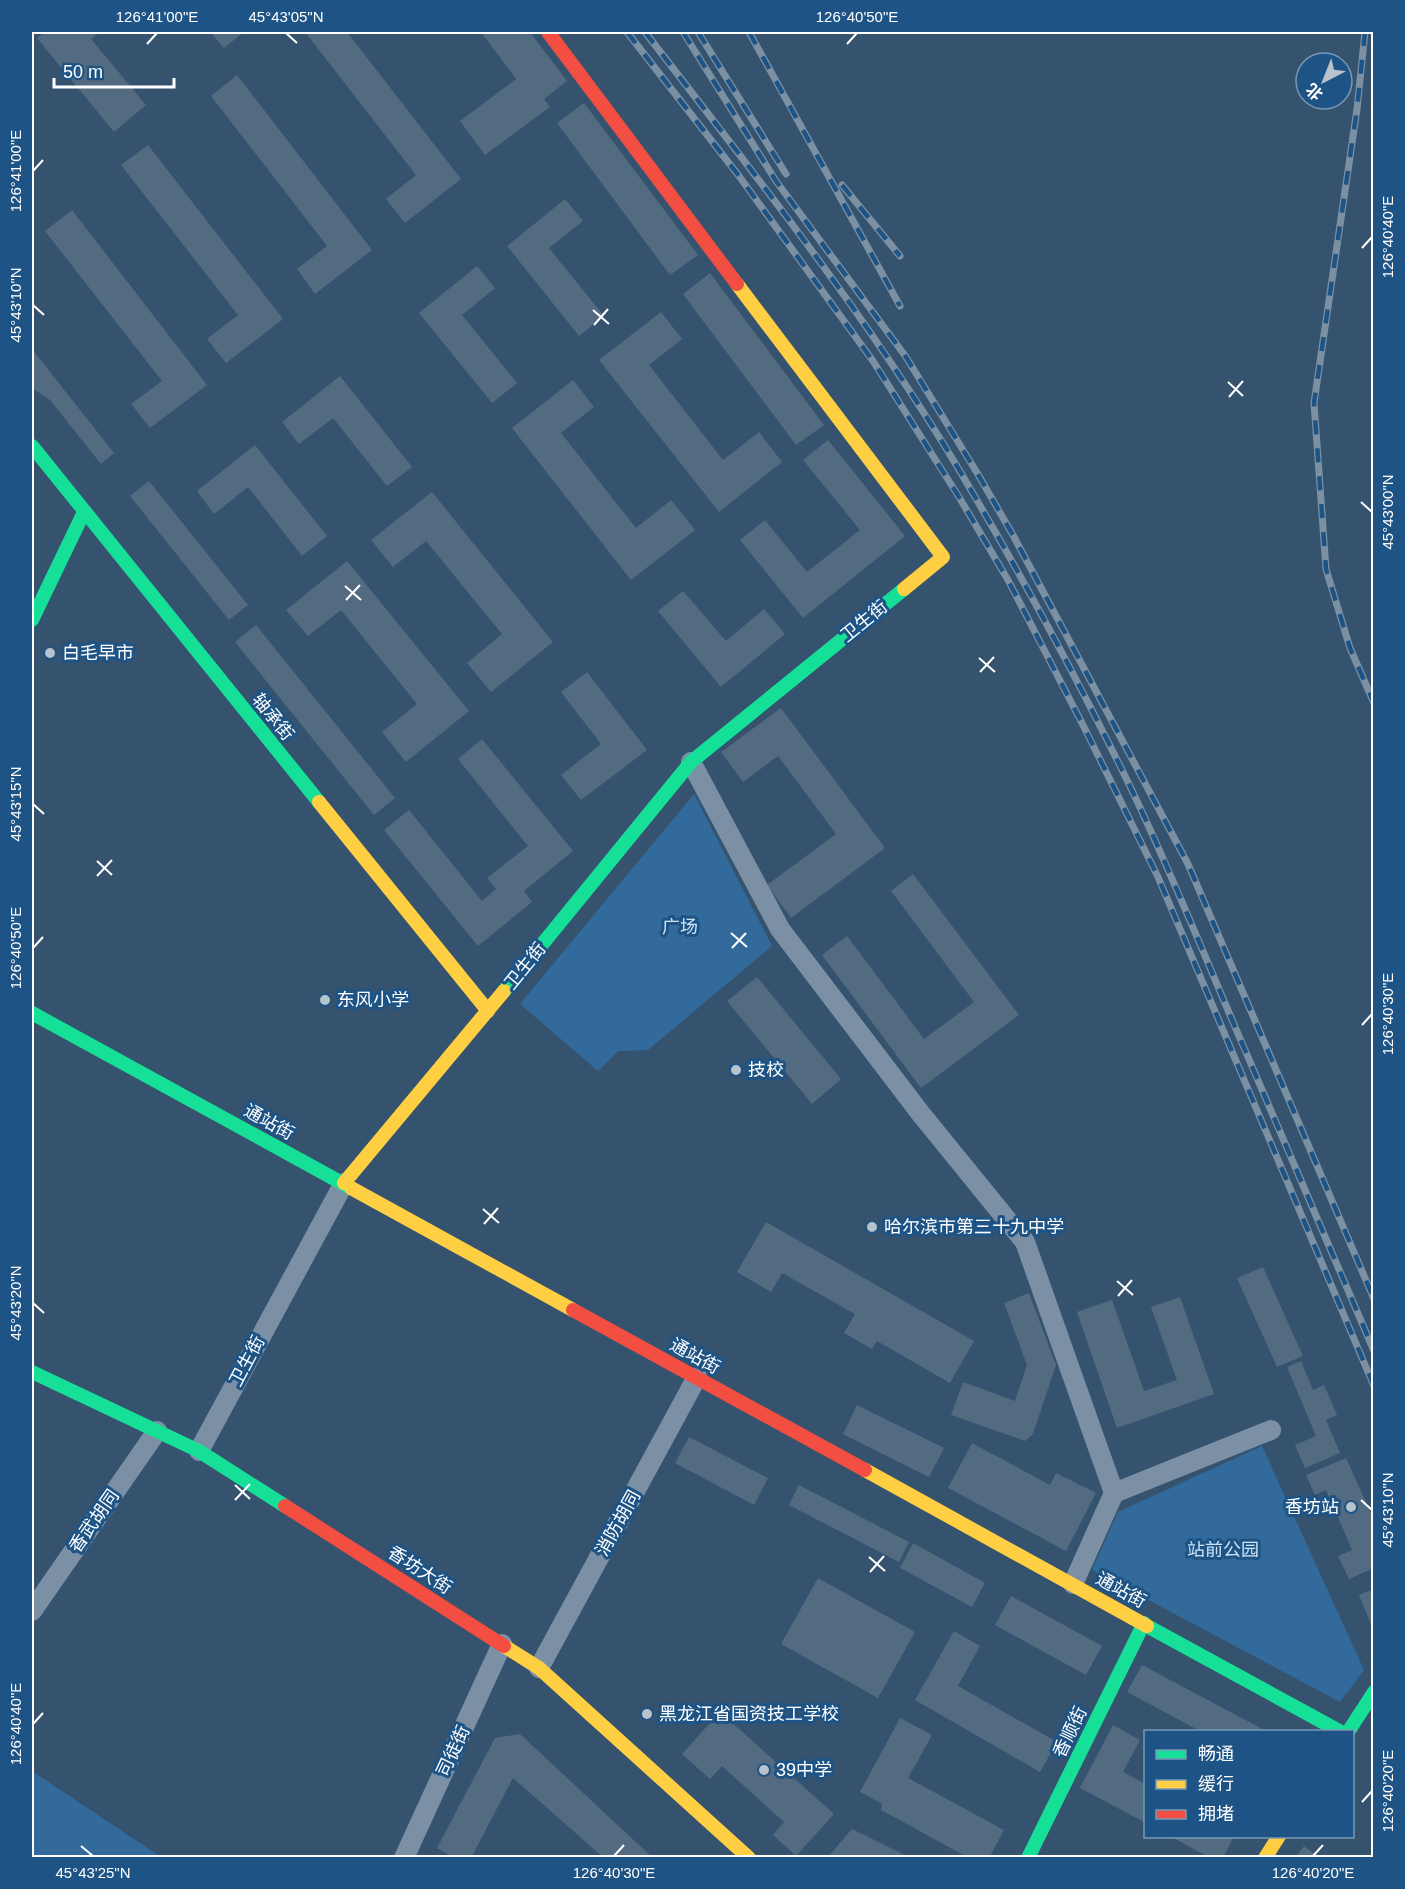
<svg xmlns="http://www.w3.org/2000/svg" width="1405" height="1889" viewBox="0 0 1405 1889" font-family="Arial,'Noto Sans SC',sans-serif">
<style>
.green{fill:#326a9b}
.building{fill:#536b80}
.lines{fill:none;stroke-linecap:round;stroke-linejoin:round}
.street{stroke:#7b90a4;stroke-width:20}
.fast{stroke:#16e098;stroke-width:14}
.slow{stroke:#ffcf43;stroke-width:14}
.jam{stroke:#f24e42;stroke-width:14}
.rail-casing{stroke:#7c90a3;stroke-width:7}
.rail{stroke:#1e5485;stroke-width:4.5;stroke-dasharray:14;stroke-linecap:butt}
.ticks{fill:none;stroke:#fff;stroke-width:2}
.poi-dot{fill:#b8c3cc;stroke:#1e5485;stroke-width:2}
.labels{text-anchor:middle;stroke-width:6;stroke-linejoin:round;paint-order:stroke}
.street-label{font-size:18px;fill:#fff;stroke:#1e5485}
.poi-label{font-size:18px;fill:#fff;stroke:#1e5485;text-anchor:start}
.park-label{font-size:18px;fill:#cae3f8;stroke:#1e5485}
.neatline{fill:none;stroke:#fff;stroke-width:2}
.ticks-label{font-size:15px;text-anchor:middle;fill:#fff}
</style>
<rect width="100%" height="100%" fill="#35536e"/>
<g class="green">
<polygon points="694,794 772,946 648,1050 618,1051 598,1071 520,1004"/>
<polygon points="1262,1446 1364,1670 1340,1702 1092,1570 1118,1512"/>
<polygon points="32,1771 161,1857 32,1857"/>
</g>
<g class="building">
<polygon points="45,32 100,32 91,39 146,105 114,132 37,38"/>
<polygon points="210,32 244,32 224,48"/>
<polygon points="305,32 347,32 461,179 405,223 386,199 416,175"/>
<polygon points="481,32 530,32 567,81 544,99 550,107 485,155 460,121 516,79"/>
<polygon points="237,75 372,250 315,294 297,269 327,246 211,96"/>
<polygon points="584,103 698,255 670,275 557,123"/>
<polygon points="148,145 283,319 226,363 207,339 238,315 121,165"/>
<polygon points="565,199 583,221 549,248 604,316 579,336 507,246"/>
<polygon points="72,210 207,385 150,428 131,404 162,381 45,231"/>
<polygon points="477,266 495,288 462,315 517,383 492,403 419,313"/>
<polygon points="710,273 824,425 796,445 683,294"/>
<polygon points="661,312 682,339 649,365 723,460 759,432 782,462 719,512 599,360"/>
<polygon points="32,349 114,453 101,464 50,400 32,388"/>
<polygon points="340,376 412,467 387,486 333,418 299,444 282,422"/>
<polygon points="573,380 594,407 561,433 636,528 671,500 695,530 631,580 512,428"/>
<polygon points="828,440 905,536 803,618 740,540 765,520 807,572 860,530 803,460"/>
<polygon points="255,445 327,536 302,556 248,487 214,514 197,491"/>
<polygon points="149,481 248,605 229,620 130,496"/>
<polygon points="432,492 553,642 491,692 467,663 502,634 426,541 393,567 371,540"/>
<polygon points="347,561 469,711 406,762 382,732 417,704 341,610 308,636 286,610"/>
<polygon points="683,591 726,641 764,609 785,634 721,687 658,611"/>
<polygon points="256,625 395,798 374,815 235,642"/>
<polygon points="587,672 647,750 581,800 561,775 601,744 561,692"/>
<polygon points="781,708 885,848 791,918 767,885 836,834 778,756 743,782 721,752"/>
<polygon points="482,739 573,851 524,891 532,902 478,946 384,830 409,810 482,901 496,889 487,878 528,846 458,759"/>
<polygon points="913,874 1019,1015 921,1088 822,955 847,936 924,1039 974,1002 891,891"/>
<polygon points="757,977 841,1079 812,1104 727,1001"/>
<polygon points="766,1222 974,1341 950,1383 877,1341 872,1349 844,1333 855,1314 782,1273 771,1292 737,1272"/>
<polygon points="1263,1267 1303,1356 1277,1367 1237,1278"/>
<polygon points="1029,1293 1056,1365 1033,1434 1025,1441 951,1415 963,1382 1015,1401 1027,1365 1004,1303"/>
<polygon points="1180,1297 1214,1394 1117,1428 1077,1312 1112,1300 1144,1391 1177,1380 1151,1307"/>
<polygon points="1301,1361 1313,1390 1324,1385 1337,1415 1326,1420 1340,1453 1305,1468 1295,1445 1316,1436 1287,1367"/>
<polygon points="857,1405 944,1448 929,1477 843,1434"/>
<polygon points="689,1437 768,1478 754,1505 675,1463"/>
<polygon points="972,1443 1050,1485 1056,1473 1096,1493 1066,1551 948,1488"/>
<polygon points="1346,1458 1374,1520 1374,1568 1349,1579 1338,1556 1352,1550 1326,1490 1315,1495 1306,1475"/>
<polygon points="799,1485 909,1542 899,1562 789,1505"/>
<polygon points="913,1543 985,1583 972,1607 900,1568"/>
<polygon points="818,1578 915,1632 878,1698 781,1644"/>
<polygon points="1374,1589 1374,1629 1373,1629 1359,1595"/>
<polygon points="1011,1596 1102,1646 1086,1675 995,1625"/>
<polygon points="954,1631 980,1646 958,1686 1057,1742 1040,1772 915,1700"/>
<polygon points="1142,1665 1268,1732 1202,1732 1127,1692"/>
<polygon points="720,1712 834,1814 796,1856 773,1835 784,1822 722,1766 710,1779 682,1754"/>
<polygon points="900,1718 932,1735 908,1778 1004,1830 989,1858 969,1858 881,1810 882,1804 860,1792"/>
<polygon points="1113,1725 1140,1740 1123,1772 1146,1784 1146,1823 1080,1788"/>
<polygon points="520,1734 653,1858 604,1858 513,1778 471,1858 454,1858 437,1848 495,1738"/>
<polygon points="852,1829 911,1858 827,1858"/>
<polygon points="1170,1836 1234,1836 1223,1858 1210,1858"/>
<polygon points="1304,1846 1320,1858 1295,1858"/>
</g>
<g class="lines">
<g class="street">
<polyline points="691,762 780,929 921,1114 1025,1242 1114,1493 1073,1584"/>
<polyline points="199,1451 344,1183"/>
<polyline points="1114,1493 1271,1430"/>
<polyline points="32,1611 157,1431"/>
<polyline points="539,1668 697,1377"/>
<polyline points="404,1858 502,1644"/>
</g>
<g class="fast">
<polyline points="32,446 319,802"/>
<polyline points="32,620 84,512"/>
<polyline points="504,991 691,762 904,589"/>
<polyline points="32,1013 351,1188"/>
<polyline points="32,1372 199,1451 285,1506"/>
<polyline points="1147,1626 1341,1732"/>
<polyline points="1348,1732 1374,1692"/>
<polyline points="1028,1858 1144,1623"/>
</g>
<g class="slow">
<polyline points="737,284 943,557 904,589"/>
<polyline points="319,802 488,1011"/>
<polyline points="344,1183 504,991"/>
<polyline points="351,1188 573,1310"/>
<polyline points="865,1470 1147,1626"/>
<polyline points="504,1646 539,1668 749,1858"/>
<polyline points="1265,1858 1279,1836"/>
</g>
<g class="jam">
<polyline points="548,32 737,284"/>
<polyline points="573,1310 865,1470"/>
<polyline points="285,1506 504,1646"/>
</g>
<g class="rail-casing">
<g id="rail">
<polyline points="627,32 739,176 873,361 959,497 1008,580 1085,729 1158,877 1374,1386"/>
<path d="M 645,32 C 759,180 877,328 971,490 C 1026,584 1078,680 1126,778 C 1165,858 1198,940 1233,1022 C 1280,1132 1327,1241 1374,1351"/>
<polyline points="683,32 776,181 906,357 979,476 1014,537 1188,864 1374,1299"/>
<polyline points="698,32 786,174"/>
<polyline points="749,32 900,306"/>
<polyline points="1365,32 1357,109 1314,403 1326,569 1350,648 1374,703"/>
<polyline points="842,185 900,256"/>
</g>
</g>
<use href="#rail" class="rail"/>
</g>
<path class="ticks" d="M 286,33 L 297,43M 147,44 L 157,33M 847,44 L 857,33M 33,171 L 43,160M 1362,248 L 1372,237M 33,305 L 44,315M 593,310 L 609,324M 594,325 L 608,309M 1228,382 L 1243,396M 1229,397 L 1243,381M 1361,502 L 1372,512M 345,586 L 361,600M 346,600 L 360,585M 979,658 L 995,672M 980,672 L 994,657M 33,804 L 44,814M 97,861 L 112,875M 97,876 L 112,860M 731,933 L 747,947M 33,948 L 43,937M 732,948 L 746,933M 1362,1025 L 1372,1014M 483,1209 L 499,1223M 484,1224 L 498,1208M 1117,1281 L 1133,1295M 1118,1296 L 1132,1280M 33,1303 L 44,1313M 235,1485 L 250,1499M 235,1500 L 250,1484M 1361,1500 L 1372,1510M 869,1557 L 885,1571M 870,1572 L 884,1556M 33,1724 L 43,1713M 1362,1802 L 1372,1791M 81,1846 L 93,1856M 614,1856 L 624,1845M 1313,1856 L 1323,1845"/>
<g class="poi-dot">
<circle cx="50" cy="653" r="6"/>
<circle cx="325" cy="1000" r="6"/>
<circle cx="736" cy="1070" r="6"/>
<circle cx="872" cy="1227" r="6"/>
<circle cx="1351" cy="1507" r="6"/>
<circle cx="647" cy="1714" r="6"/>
<circle cx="764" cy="1770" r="6"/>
</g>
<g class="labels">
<g class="street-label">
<text transform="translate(864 621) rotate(-39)" y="6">卫生街</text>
<text transform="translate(273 717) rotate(51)" y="6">轴承街</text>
<text transform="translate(525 966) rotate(-51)" y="6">卫生街</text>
<text transform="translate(269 1122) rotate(29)" y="6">通站街</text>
<text transform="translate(695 1356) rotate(29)" y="6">通站街</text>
<text transform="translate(247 1361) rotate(-62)" y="6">卫生街</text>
<text transform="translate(94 1521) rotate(-55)" y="6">香武胡同</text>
<text transform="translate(618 1523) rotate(-61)" y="6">消防胡同</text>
<text transform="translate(420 1570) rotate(33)" y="6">香坊大街</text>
<text transform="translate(1121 1590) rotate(29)" y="6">通站街</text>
<text transform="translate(1070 1732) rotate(-64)" y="6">香顺街</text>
<text transform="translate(453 1751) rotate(-65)" y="6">司徒街</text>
</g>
<g class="poi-label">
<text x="62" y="659">白毛早市</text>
<text x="337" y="1006">东风小学</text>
<text x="748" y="1076">技校</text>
<text x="884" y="1233">哈尔滨市第三十九中学</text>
<text x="1339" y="1513" text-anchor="end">香坊站</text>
<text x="659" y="1720">黑龙江省国资技工学校</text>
<text x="776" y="1776">39中学</text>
</g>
<g class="park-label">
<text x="680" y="933">广场</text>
<text x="1223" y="1556">站前公园</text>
</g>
</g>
<rect width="1405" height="1889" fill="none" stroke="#1e5485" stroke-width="66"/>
<rect x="1144" y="1730" width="210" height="108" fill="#1e5485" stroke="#7898b6" stroke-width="1.5"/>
<rect x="1156" y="1750" width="30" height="9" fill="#16e098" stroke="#7898b6" stroke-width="1.5"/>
<text x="1198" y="1760" font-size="18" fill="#ffffff">畅通</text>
<rect x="1156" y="1780" width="30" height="9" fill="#ffcf43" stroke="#7898b6" stroke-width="1.5"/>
<text x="1198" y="1790" font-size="18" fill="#ffffff">缓行</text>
<rect x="1156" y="1810" width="30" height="9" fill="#f24e42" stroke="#7898b6" stroke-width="1.5"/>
<text x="1198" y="1820" font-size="18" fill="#ffffff">拥堵</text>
<g transform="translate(1324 81) rotate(222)"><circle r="28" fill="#1e5485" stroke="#7898b6" stroke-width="1.5"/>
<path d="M0-4.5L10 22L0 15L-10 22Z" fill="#b8c3cc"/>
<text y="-9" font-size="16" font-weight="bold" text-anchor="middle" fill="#ffffff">北</text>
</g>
<path d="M54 78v9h120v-9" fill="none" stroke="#ffffff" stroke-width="3"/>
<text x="63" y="78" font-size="18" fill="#ffffff" stroke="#1e5485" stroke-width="4.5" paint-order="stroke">50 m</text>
<rect x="33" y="33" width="1339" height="1823" class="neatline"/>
<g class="ticks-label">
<text x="157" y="22">126°41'00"E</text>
<text x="286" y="22">45°43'05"N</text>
<text x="857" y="22">126°40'50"E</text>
<text transform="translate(16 171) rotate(-90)" y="5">126°41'00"E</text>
<text transform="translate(1388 237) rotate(-90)" y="5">126°40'40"E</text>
<text transform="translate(16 305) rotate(-90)" y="5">45°43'10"N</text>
<text transform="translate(1388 512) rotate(-90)" y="5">45°43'00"N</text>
<text transform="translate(16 804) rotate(-90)" y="5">45°43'15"N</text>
<text transform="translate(16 948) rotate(-90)" y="5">126°40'50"E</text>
<text transform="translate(1388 1014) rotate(-90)" y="5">126°40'30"E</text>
<text transform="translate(16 1303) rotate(-90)" y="5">45°43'20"N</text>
<text transform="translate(1388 1510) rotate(-90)" y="5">45°43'10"N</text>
<text transform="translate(16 1724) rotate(-90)" y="5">126°40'40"E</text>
<text transform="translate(1388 1791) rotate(-90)" y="5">126°40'20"E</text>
<text x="93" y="1878">45°43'25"N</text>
<text x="614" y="1878">126°40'30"E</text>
<text x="1313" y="1878">126°40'20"E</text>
</g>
</svg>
